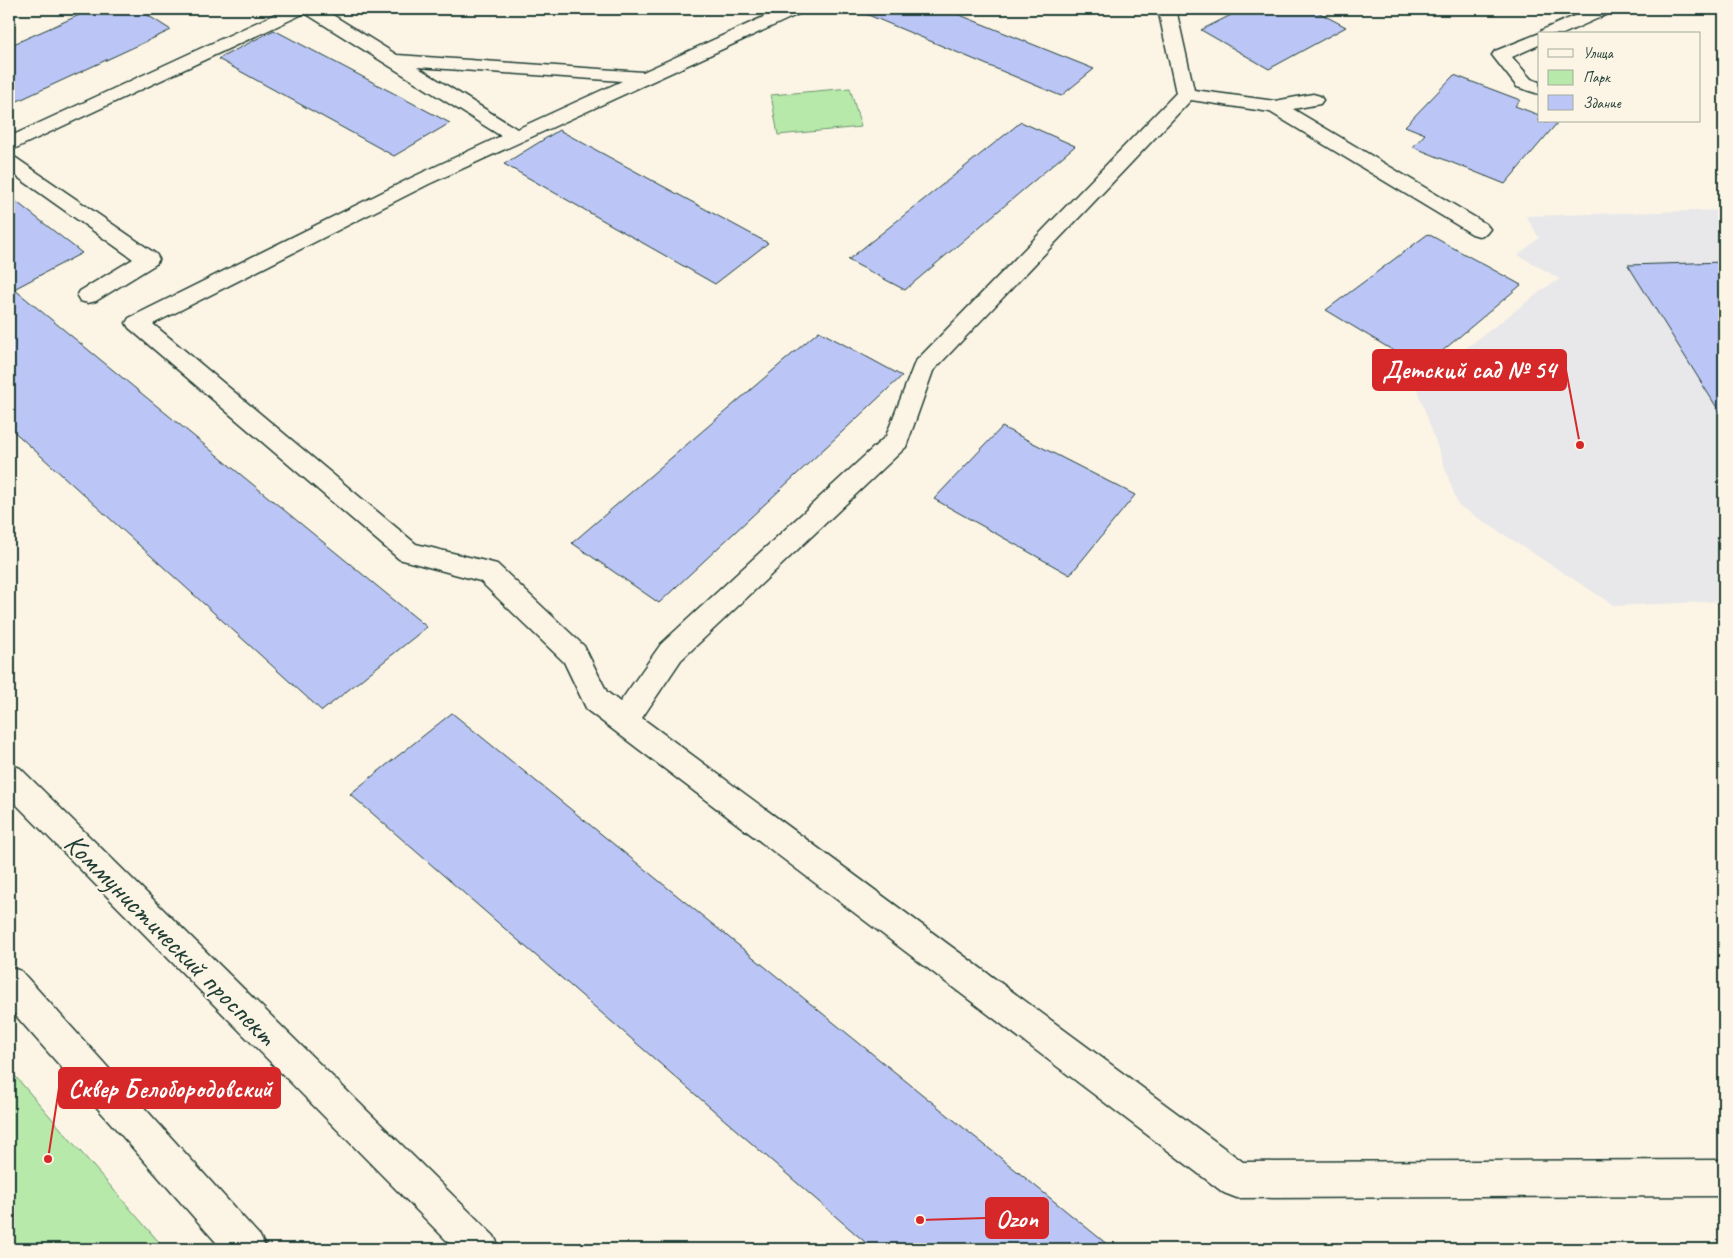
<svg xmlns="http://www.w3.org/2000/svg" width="1733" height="1258" viewBox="0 0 1733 1258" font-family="Caveat,sans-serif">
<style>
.built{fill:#e8e7ea}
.green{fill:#b7e9aa;stroke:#6b936f}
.building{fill:#bbc6f7;stroke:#1f3d34}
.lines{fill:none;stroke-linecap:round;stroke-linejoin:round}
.minor-casing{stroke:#1f3d34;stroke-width:3}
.major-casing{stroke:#1f3d34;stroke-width:3}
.minor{fill:#fcf5e5;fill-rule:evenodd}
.major{fill:#fcf5e5;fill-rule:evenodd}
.labels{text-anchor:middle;stroke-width:4.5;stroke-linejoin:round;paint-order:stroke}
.near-street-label{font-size:29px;fill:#1f3d34;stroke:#fcf5e5}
.leader{fill:none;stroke:#d62828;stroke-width:2}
.callout-dot{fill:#d62828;stroke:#fcf5e5;stroke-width:2}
.callout{fill:#d62828;stroke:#d62828;stroke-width:2}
.callout-label{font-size:25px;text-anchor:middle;font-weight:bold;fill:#fff}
</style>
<rect width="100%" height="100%" fill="#fcf5e5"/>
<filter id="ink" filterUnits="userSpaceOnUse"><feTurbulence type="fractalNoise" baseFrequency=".02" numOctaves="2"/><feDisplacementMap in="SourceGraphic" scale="10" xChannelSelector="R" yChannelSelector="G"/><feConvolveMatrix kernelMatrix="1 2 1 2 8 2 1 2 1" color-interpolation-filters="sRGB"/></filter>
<g filter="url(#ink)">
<polygon class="built" points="1724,210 1724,601 1615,606 1458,505 1416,386 1545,288 1560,279 1518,255 1539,238 1526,216"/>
<g class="green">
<polygon points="850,88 861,127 778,135 771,95"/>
<polygon points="9,1069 165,1249 9,1249"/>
</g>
<g class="building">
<polygon points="93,9 138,9 171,30 9,105 9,46"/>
<polygon points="854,9 945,9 1094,69 1061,96"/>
<polygon points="1243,9 1312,9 1346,27 1269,69 1201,30"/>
<polygon points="274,30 450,123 394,156 218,59"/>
<polygon points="1454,75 1520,100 1515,106 1539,115 1539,121 1558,122 1505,184 1413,147 1425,134 1405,126"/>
<polygon points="1021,122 1075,146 905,290 848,260"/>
<polygon points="559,130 768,243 715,284 504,164"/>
<polygon points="9,196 82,253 14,289 427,627 322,711 9,427"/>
<polygon points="1428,234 1521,285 1422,368 1326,310"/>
<polygon points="1724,262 1724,419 1628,265"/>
<polygon points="819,331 902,376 659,603 572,543"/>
<polygon points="1002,427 1135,495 1070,575 934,499"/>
<polygon points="452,713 1113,1249 873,1249 350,794"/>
</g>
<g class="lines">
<g class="minor-casing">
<g id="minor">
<path d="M 286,9 L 323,9 L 397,55 L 643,72 L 781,9 L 804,9 L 801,13 L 429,184 L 153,324 L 416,544 L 497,564 L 584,646 L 607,692 L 620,702 L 661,644 L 886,436 L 915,362 L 1176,93 L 1158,9 L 1176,9 L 1194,90 L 1275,101 L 1313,94 L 1320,96 L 1323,100 L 1320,104 L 1293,109 L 1486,224 L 1490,229 L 1486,234 L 1479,236 L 1472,234 L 1270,112 L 1191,100 L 933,371 L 906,447 L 681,660 L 642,718 L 1243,1162 L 1724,1160 L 1724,1196 L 1237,1198 L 1224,1193 L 587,710 L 564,662 L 480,581 L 399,559 L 129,328 L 126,323 L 129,318 L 415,176 L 501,136 L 305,13 L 16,148 L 9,150 L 9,137 ZM 417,67 L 622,81 L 517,129 Z"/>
<polygon points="1590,9 1613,9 1610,13 1563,34 1539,34 1539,45 1512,57 1531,79 1539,82 1539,94 1517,87 1492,55 1495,51 1540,33 1542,30"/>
<polygon points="9,156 16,158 156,254 159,259 156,264 96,301 88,303 80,301 77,296 80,291 133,259 9,171"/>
</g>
</g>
<g class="major-casing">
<g id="major">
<polygon points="9,764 20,768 494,1236 500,1249 455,1249 9,797"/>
<polygon points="9,967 21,971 260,1236 266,1249 222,1249 9,1008"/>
</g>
</g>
<use href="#minor" class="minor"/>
<use href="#major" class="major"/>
</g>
</g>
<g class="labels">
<g class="near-street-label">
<text transform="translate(171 939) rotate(45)" y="10">Коммунистический проспект</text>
</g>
</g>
<path class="leader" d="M1580 445L1566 370M48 1159L59 1088M920 1220L986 1218"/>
<g class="callout-dot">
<circle cx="1580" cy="445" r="5"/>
<circle cx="48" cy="1159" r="5"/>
<circle cx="920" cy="1220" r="5"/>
</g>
<g class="callout">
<rect x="1373" y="350" width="193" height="40" rx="5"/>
<rect x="59" y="1068" width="221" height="40" rx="5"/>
<rect x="986" y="1198" width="62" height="40" rx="5"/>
</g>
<g class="callout-label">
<text x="1469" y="378">Детский сад № 54</text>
<text x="170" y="1097">Сквер Белобородовский</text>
<text x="1017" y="1227">Ozon</text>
</g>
<rect width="1733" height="1258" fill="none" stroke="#fcf5e5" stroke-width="30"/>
<rect x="15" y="15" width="1703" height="1228" fill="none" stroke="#1f3d34" stroke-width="2" filter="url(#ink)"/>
<rect x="1538" y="32" width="162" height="90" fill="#fcf5e5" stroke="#a4ab9e"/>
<rect x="1548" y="49" width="25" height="8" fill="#fcf5e5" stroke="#a4ab9e"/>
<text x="1583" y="58" font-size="15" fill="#1f3d34">Улица</text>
<rect x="1548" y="70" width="25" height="15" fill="#b7e9aa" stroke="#a4ab9e"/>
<text x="1583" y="82" font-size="15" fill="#1f3d34">Парк</text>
<rect x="1548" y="95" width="25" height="15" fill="#bbc6f7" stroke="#a4ab9e"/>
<text x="1583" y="108" font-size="15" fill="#1f3d34">Здание</text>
</svg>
